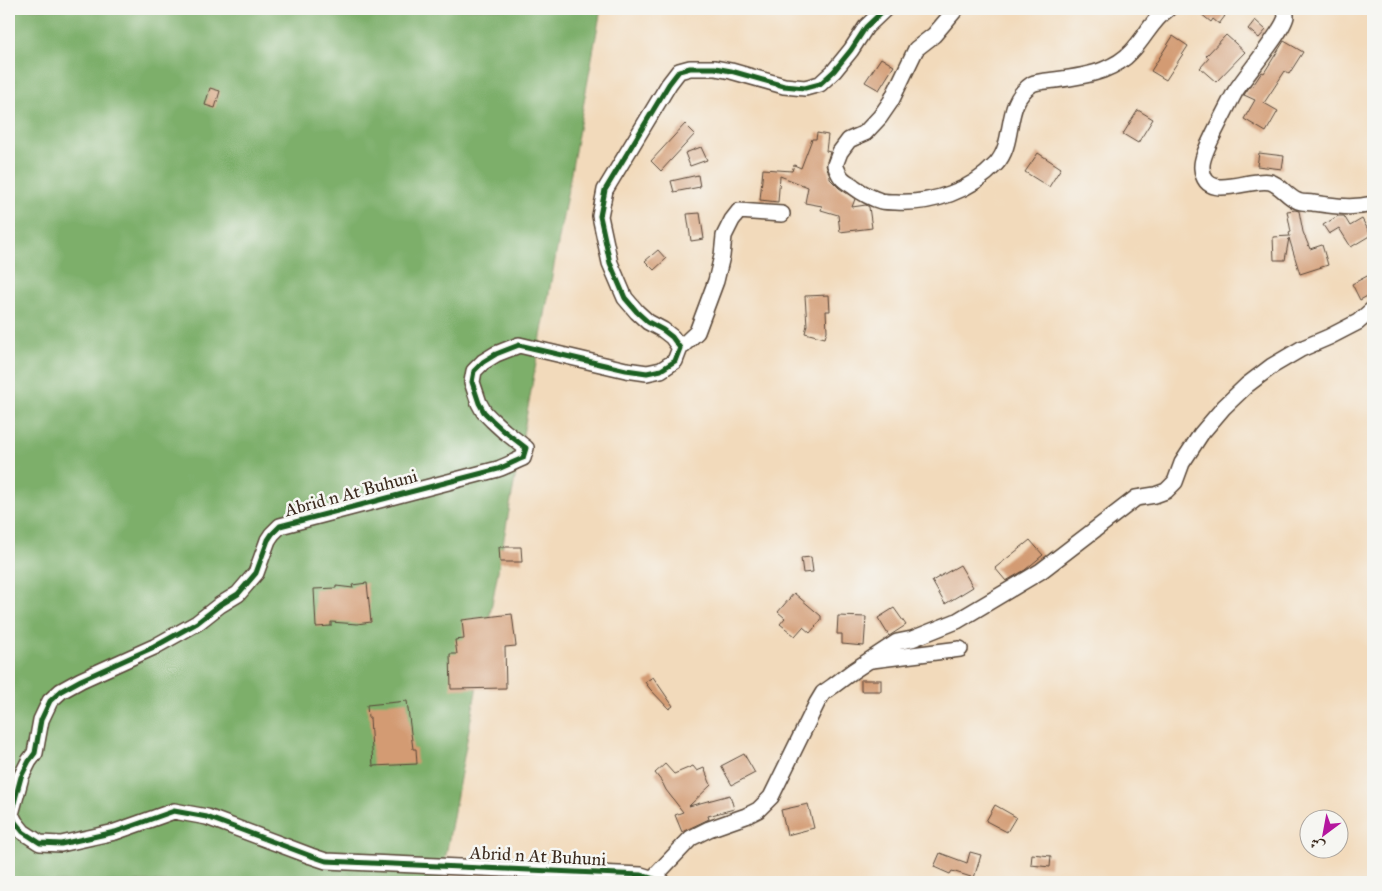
<svg xmlns="http://www.w3.org/2000/svg" width="1382" height="891" viewBox="0 0 1382 891" font-family="'IM FELL Great Primer',Amiri,serif">
<style>
.forest{fill:#7daf6a;stroke:#5c6c44}
.building{fill:#d39b73}
.lines{fill:none;stroke-linecap:round;stroke-linejoin:round}
.minor-casing{stroke:#564436;stroke-width:18}
.minor{stroke:#fff;stroke-width:15}
.cycleway-casing{stroke:#f6f6f2;stroke-width:8}
.cycleway{stroke:#1b5e20;stroke-width:5}
.labels{text-anchor:middle;stroke-width:5;stroke-linejoin:round;paint-order:stroke}
.street-label{font-size:18px;fill:#3b2a1e;stroke:#f6f6f2}
</style>
<rect width="100%" height="100%" fill="#f6f6f2"/>
<filter id="ink" filterUnits="userSpaceOnUse"><feTurbulence type="fractalNoise" baseFrequency=".02" numOctaves="2"/><feDisplacementMap in="SourceGraphic" scale="10" xChannelSelector="R" yChannelSelector="G"/><feConvolveMatrix kernelMatrix="1 2 1 2 8 2 1 2 1" color-interpolation-filters="sRGB"/></filter>
<filter id="wash" filterUnits="userSpaceOnUse"><feTurbulence type="fractalNoise" baseFrequency=".0096" numOctaves="4" result="noise"/><feDisplacementMap in="SourceGraphic" scale="20" xChannelSelector="R" yChannelSelector="G"/><feGaussianBlur stdDeviation="1.12" result="paint"/><feColorMatrix in="noise" values="0 0 0 0 0 0 0 0 0 0 0 0 0 0 0 0 0 1.4 0 .05"/><feComposite in="paint" operator="in"/></filter>
<g filter="url(#wash)">
<rect width="100%" height="100%" fill="#f2dabb"/>
<polygon class="forest" points="9,9 601,9 441,882 9,882"/>
<g id="blocks">
<g class="building">
<polygon points="1195,9 1215,9 1225,16 1219,24 1213,19 1211,22"/>
<polygon points="1255,20 1266,30 1259,38 1248,29"/>
<polygon points="1226,35 1245,52 1216,82 1200,68 1209,58 1206,56"/>
<polygon points="1173,36 1188,46 1166,80 1151,71"/>
<polygon points="1284,41 1303,52 1289,74 1285,71 1264,103 1278,111 1266,132 1244,119 1255,100 1244,95 1250,86 1252,87 1262,72 1264,73"/>
<polygon points="881,58 894,66 879,90 865,82"/>
<polygon points="210,88 220,91 215,108 205,105"/>
<polygon points="1138,110 1153,119 1138,143 1123,134"/>
<polygon points="685,124 695,134 661,171 651,161"/>
<polygon points="817,133 828,135 826,151 830,152 826,165 830,177 830,179 839,188 855,199 852,207 866,205 869,207 872,228 840,232 838,215 821,210 822,206 805,203 808,187 780,176 778,202 760,200 763,169 792,171 794,165 801,168 812,139 816,139"/>
<polygon points="701,147 707,160 690,166 685,153"/>
<polygon points="1038,153 1061,168 1049,187 1025,172"/>
<polygon points="1259,153 1284,156 1282,169 1257,166"/>
<polygon points="698,175 700,187 674,192 671,181"/>
<polygon points="1295,210 1299,211 1303,232 1310,249 1322,245 1328,265 1300,274 1289,238 1285,260 1274,260 1273,237 1290,236 1289,233 1291,232 1287,211"/>
<polygon points="700,213 704,239 691,241 687,214"/>
<polygon points="1338,216 1344,216 1350,226 1362,219 1371,235 1351,247 1339,228 1329,234 1323,225"/>
<polygon points="658,250 666,259 654,270 645,261"/>
<polygon points="1373,273 1373,293 1360,300 1352,284"/>
<polygon points="829,295 830,311 826,311 827,331 825,338 805,333 807,325 805,296"/>
<polygon points="1030,540 1043,555 1025,570 1006,581 995,568"/>
<polygon points="499,547 521,547 522,562 500,562"/>
<polygon points="811,557 813,572 803,573 801,558"/>
<polygon points="960,565 973,587 945,604 932,581"/>
<polygon points="367,583 371,622 357,624 331,622 331,626 316,627 314,589 336,588 336,586 353,588 352,585"/>
<polygon points="794,593 821,616 821,620 810,633 803,627 795,636 780,624 785,618 778,612"/>
<polygon points="894,608 906,625 889,636 878,618"/>
<polygon points="512,614 516,646 505,647 506,688 451,689 450,654 457,654 455,640 464,639 462,620"/>
<polygon points="838,616 866,617 864,646 842,644 842,634 837,634"/>
<polygon points="653,677 673,706 669,709 650,689 645,682"/>
<rect x="861" y="680" width="20" height="11"/>
<polygon points="407,701 413,749 416,749 417,764 373,766 370,718 368,718 367,705"/>
<polygon points="744,754 755,773 732,785 721,766"/>
<polygon points="665,764 674,774 693,766 697,771 704,768 711,785 689,806 730,795 734,809 708,816 709,819 682,832 675,815 683,812 666,790 662,782 655,773"/>
<polygon points="808,804 814,828 787,835 781,810"/>
<polygon points="995,805 1016,817 1007,832 986,821"/>
<polygon points="970,852 981,855 974,878 952,871 950,874 934,867 940,853 967,863"/>
<polygon points="1032,854 1051,856 1050,867 1031,865"/>
</g>
</g>
</g>
<g filter="url(#ink)">
<use href="#blocks" fill-opacity="0" stroke="#564436" stroke-width="1"/>
<g class="lines">
<g class="minor-casing">
<g id="minor">
<path d="M 956,9 L 934,35 L 916,49 L 891,101 L 880,117 L 865,133 L 849,140 L 840,152 L 835,165 C 837,169 839,175 842,178 C 845,182 851,184 854,187 C 862,193 871,198 881,201 C 886,202 891,202 896,202 C 932,204 971,191 996,164 C 1017,141 1002,104 1032,84 C 1038,81 1048,81 1055,80 C 1071,78 1087,76 1103,70 C 1113,66 1124,60 1131,52 C 1145,38 1152,20 1168,9"/>
<path d="M 1285,9 C 1285,11 1286,14 1286,16 C 1285,29 1244,77 1235,92 C 1228,105 1221,119 1214,133 C 1210,142 1201,158 1202,168 C 1205,204 1249,177 1270,182 C 1281,185 1287,197 1298,201 C 1302,203 1308,202 1313,203 C 1334,206 1352,209 1373,204"/>
<polyline points="680,348 697,332 716,281 722,256 724,236 732,220 739,211 782,214"/>
<polyline points="872,660 960,649"/>
<polyline points="653,878 691,838 709,829 746,816 758,810 771,797 817,703 823,693 833,686 853,671 897,642 912,639 957,621 1041,571 1136,498 1155,495 1166,491 1175,482 1182,463 1201,434 1224,407 1247,385 1272,366 1301,349 1329,337 1358,322 1373,309"/>
<path d="M 663,882 L 641,875 L 326,861 L 311,856 L 207,817 L 174,811 L 115,832 L 61,844 L 40,843 L 23,832 L 15,822 L 11,814 L 21,777 L 29,761 L 35,753 L 41,720 L 50,701 L 61,691 L 81,680 L 154,647 L 197,623 L 220,605 L 238,594 L 256,573 L 268,540 L 272,534 L 280,526 L 498,469 C 507,466 515,461 523,458 L 526,448 L 504,431 L 492,420 L 484,412 L 479,403 L 472,382 L 474,371 L 483,362 L 496,354 L 519,345 L 626,370 L 647,373 L 661,370 L 675,361 L 680,348 L 672,337 L 663,330 L 648,322 L 637,312 L 625,298 L 610,263 L 600,216 L 605,190 L 669,84 L 679,71 L 690,68 L 715,68 L 731,71 L 784,86 L 805,88 L 820,84 L 834,71 L 851,50 L 866,27 L 885,9"/>
</g>
</g>
<use href="#minor" class="minor"/>
<g class="cycleway-casing">
<path id="cycleway" d="M 663,882 L 641,875 L 326,861 L 311,856 L 207,817 L 174,811 L 115,832 L 61,844 L 40,843 L 23,832 L 15,822 L 11,814 L 21,777 L 29,761 L 35,753 L 41,720 L 50,701 L 61,691 L 81,680 L 154,647 L 197,623 L 220,605 L 238,594 L 256,573 L 268,540 L 272,534 L 280,526 L 498,469 C 507,466 515,461 523,458 L 526,448 L 504,431 L 492,420 L 484,412 L 479,403 L 472,382 L 474,371 L 483,362 L 496,354 L 519,345 L 626,370 L 647,373 L 661,370 L 675,361 L 680,348 L 672,337 L 663,330 L 648,322 L 637,312 L 625,298 L 610,263 L 600,216 L 605,190 L 669,84 L 679,71 L 690,68 L 715,68 L 731,71 L 784,86 L 805,88 L 820,84 L 834,71 L 851,50 L 866,27 L 885,9"/>
</g>
<use href="#cycleway" class="cycleway"/>
</g>
</g>
<g class="labels">
<g class="street-label">
<text transform="translate(351 493) rotate(-15)" y="6">Abrid n At Buhuni</text>
<text transform="translate(538 856) rotate(3)" y="6">Abrid n At Buhuni</text>
</g>
</g>
<rect width="1382" height="891" fill="none" stroke="#f6f6f2" stroke-width="30"/>
<g transform="translate(1324 834) rotate(212)"><circle r="24" fill="#f6f6f2" stroke="#aba49d"/>
<path d="M0-4L9 19L0 12L-9 19Z" fill="#b5179e"/>
<text y="-8" font-size="14" font-weight="bold" text-anchor="middle" fill="#3b2a1e">ش</text>
</g>
</svg>
